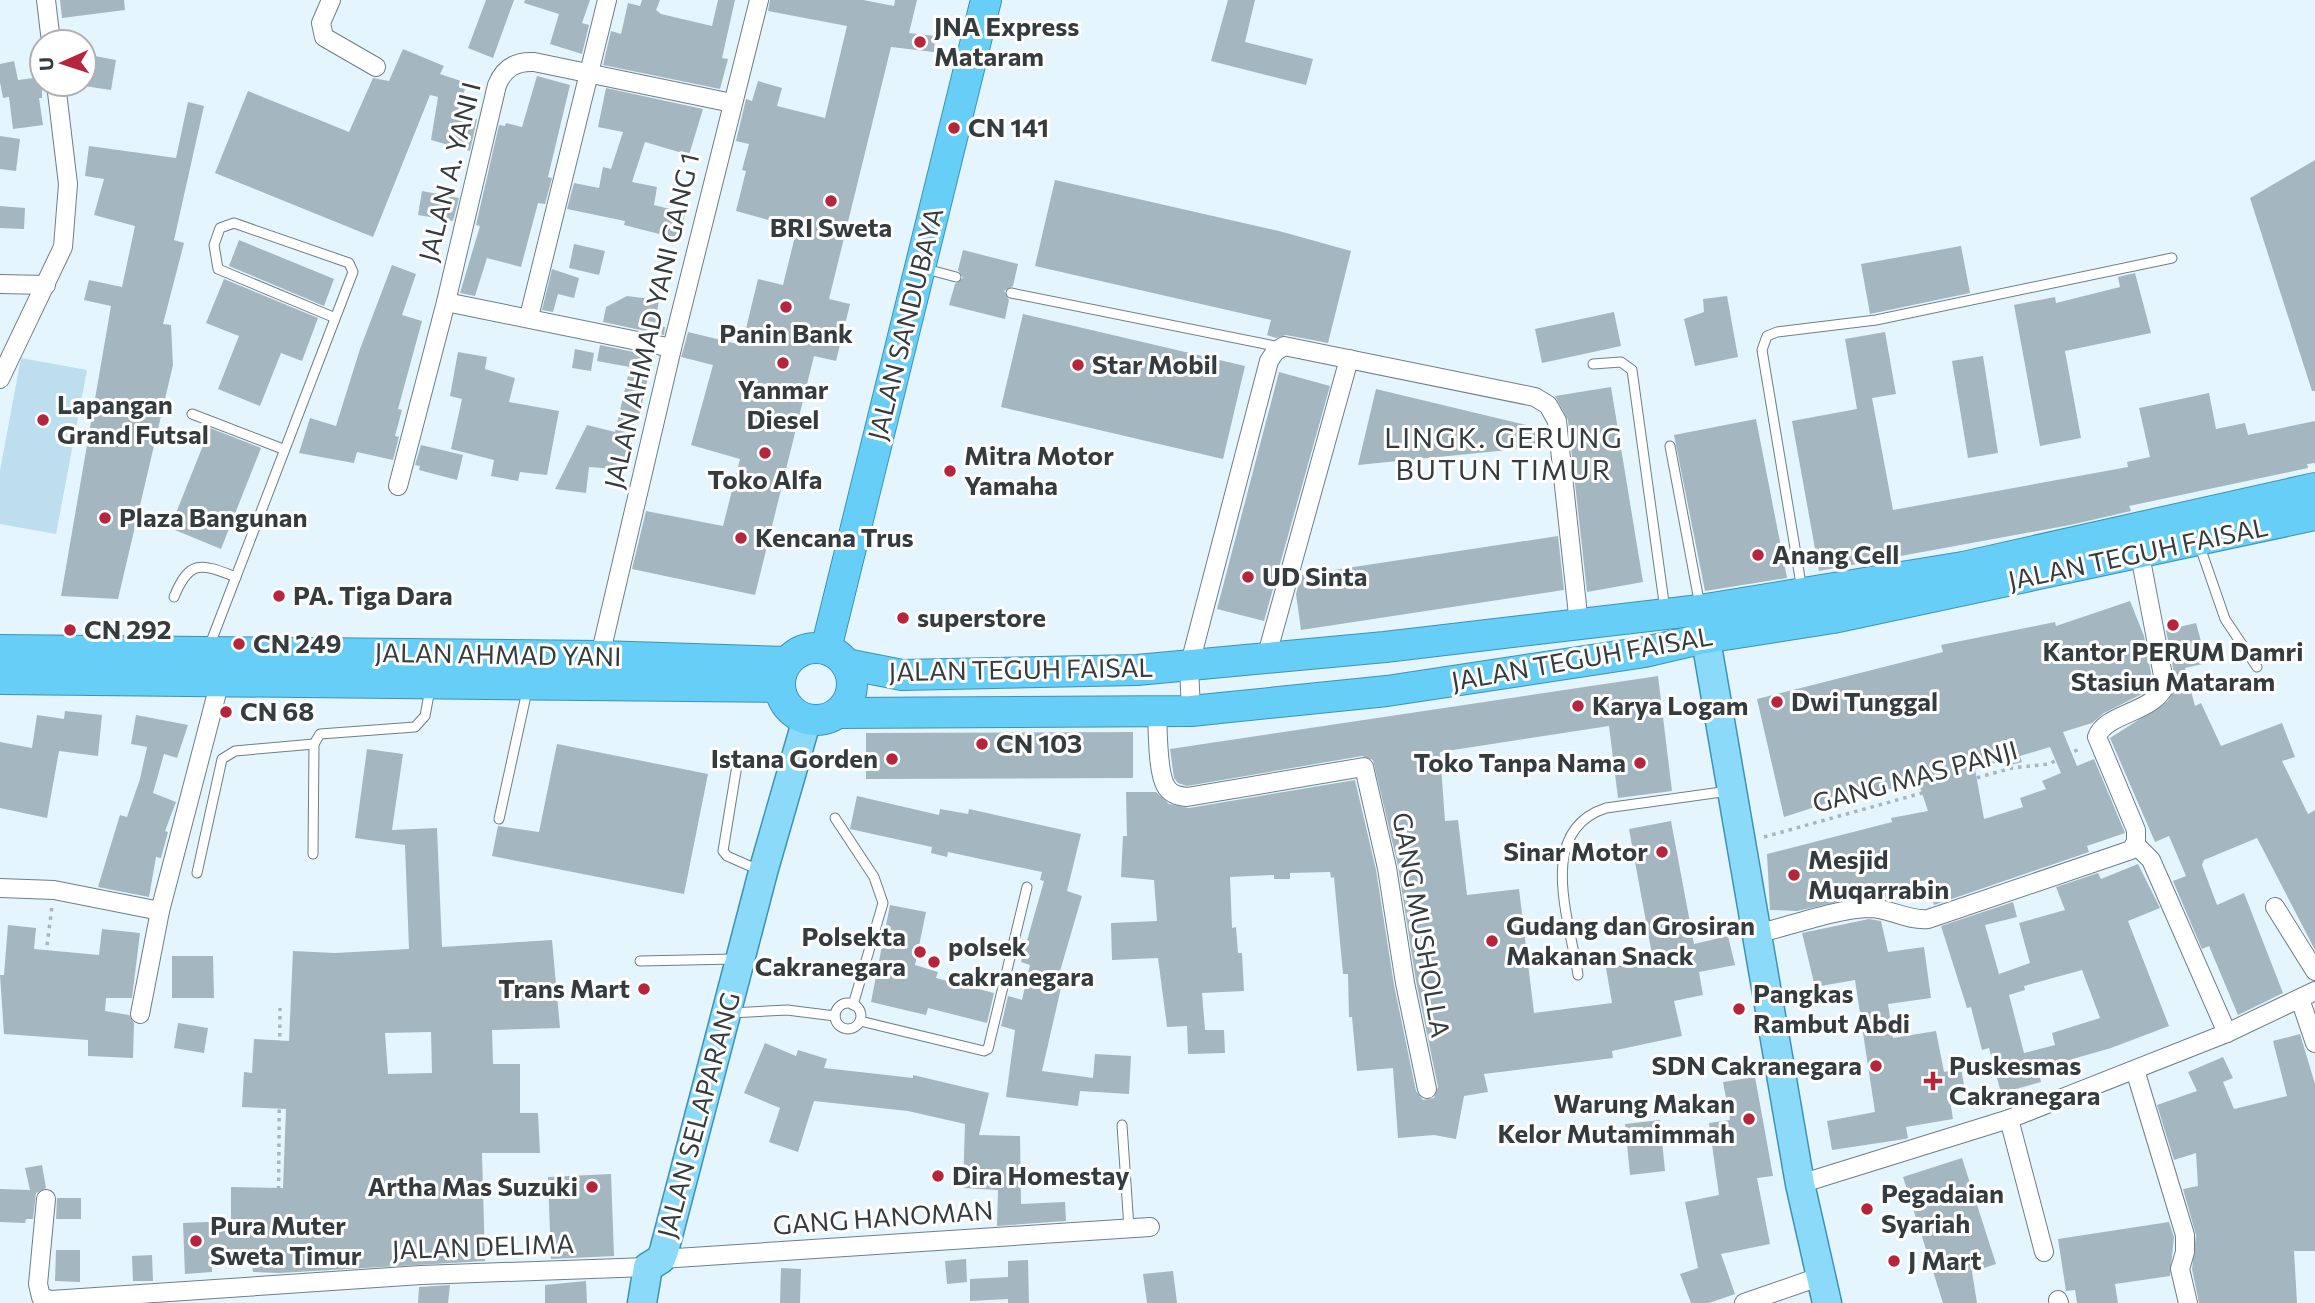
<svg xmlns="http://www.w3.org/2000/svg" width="2315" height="1303" viewBox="0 0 2315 1303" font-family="Commissioner,sans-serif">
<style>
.pitch{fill:#bcdeef}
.building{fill:#a4b6c0;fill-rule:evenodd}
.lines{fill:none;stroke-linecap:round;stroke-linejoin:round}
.service-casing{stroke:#6d7f87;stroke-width:11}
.minor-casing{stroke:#6d7f87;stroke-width:20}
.primary-casing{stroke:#3c93b6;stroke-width:31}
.trunk-casing{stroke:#3c93b6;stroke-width:32}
.path{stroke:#a8b5bc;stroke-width:3.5;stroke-dasharray:3.5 5;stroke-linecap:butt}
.service{stroke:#fff;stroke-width:9}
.minor{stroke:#fff;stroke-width:18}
.primary{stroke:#8cdaf9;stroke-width:28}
.trunk{stroke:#66cef7;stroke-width:30}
.poi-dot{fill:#b6253b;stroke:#fff;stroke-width:2.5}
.labels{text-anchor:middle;stroke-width:6;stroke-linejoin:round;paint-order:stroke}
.poi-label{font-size:26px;font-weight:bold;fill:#353c40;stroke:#fff;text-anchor:start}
.street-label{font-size:26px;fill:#353c40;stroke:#fff}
.neighbourhood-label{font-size:28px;letter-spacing:2px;fill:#353c40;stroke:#fff}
</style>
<rect width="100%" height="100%" fill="#e5f5fd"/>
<polygon class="pitch" points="21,358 87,370 56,534 0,524 0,470"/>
<g class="building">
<polygon points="60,0 124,0 125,10 62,18"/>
<polygon points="486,0 514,0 493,58 468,48"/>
<polygon points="525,0 590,0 582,23 589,25 582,54 550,44 559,14 524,3"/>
<polygon points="642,0 660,0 656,10 661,14 712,26 718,0 735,0 722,58 728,59 720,89 603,65 611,31 621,34 628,3 640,6"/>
<polygon points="770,0 863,0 894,6 895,0 917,0 909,33 935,36 934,52 891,47 829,299 850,304 836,361 814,356 755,595 632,569 646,511 723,526 740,459 691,445 713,365 681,357 683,351 688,332 742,345 758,279 783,285 797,228 736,211 746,171 742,170 749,144 736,141 746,99 752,101 758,81 782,88 777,106 825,118 847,26 768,11"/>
<polygon points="1228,0 1255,0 1245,42 1313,59 1306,85 1211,61"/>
<polygon points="403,49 444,66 440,74 467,83 457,113 477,119 470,151 431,140 438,97 430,95 373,237 215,173 248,91 349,132 373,78 389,81"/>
<polygon points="84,54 116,60 111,90 84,86"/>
<polygon points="14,61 18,80 42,77 42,98 39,98 43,125 13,129 9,97 3,98 0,82 0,64"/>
<polygon points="537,76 570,85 548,177 552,178 545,204 538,203 521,267 487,258 475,296 460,293 480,226 476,225 499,125 505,126 506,123 522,127"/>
<polygon points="606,88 703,109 689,155 645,142 632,182 657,187 654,205 685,213 679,239 624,225 625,221 567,209 574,183 599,188 603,167 611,169 623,132 598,127"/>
<polygon points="188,102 204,106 174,240 184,243 163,324 171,325 173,365 118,599 61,596 111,306 84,300 89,280 122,287 135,226 94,215 104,179 85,176 89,146 176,158"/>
<polygon points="0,136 20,139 16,171 0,169"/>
<polygon points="2315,160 2315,391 2312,391 2250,198"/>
<polygon points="1055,180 1279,231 1351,251 1328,343 1286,335 1276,338 1267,335 1271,320 1035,266"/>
<polygon points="422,191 459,198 453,221 418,215"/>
<polygon points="0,206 25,208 24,229 0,228"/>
<polygon points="239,240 334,279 324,306 229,266"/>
<polygon points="574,244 605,251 599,275 569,268"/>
<polygon points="1961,246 1970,293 1870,314 1861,264"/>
<polygon points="963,250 1018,264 1013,286 1004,291 1009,300 1005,319 949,305 955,284 963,278 958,270"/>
<polygon points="392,265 416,274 402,315 422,321 398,409 402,410 395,436 399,437 393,460 357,452 354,463 299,453 310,418 336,426 360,349"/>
<polygon points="552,269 579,278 574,298 558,294 553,312 542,310"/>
<polygon points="2135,273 2151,333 2065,351 2081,438 2040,446 2014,305 2055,297 2056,303 2120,287 2118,277"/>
<polygon points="224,279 318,318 302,361 281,353 260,406 218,389 239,336 206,323"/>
<polygon points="627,296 659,300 655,325 665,327 664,335 603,322 606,307"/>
<polygon points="1727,296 1738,357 1695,366 1684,319 1704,312 1703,299"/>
<polygon points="1614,312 1621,346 1542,363 1535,329"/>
<polygon points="1023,314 1245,366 1223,459 1001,407"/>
<polygon points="1885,332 1896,394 1872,398 1893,510 2128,467 2127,462 2150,457 2139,408 2209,393 2216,429 2245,423 2248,435 2315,421 2315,463 2307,464 2308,468 2129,506 2131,511 2070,525 1819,571 1792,421 1857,409 1845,339"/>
<polygon points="600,345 653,356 639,416 635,415 628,470 589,467 586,493 555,489 587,425 615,432 630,367 597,361"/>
<polygon points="575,349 594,353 591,371 572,368"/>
<polygon points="458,352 487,357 485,369 515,378 509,402 559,411 547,475 520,472 518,481 491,476 494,460 451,449 462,399 450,396"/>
<polygon points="1983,356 1998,453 1968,458 1952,361"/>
<polygon points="1279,372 1330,386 1264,621 1217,609"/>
<polygon points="1611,387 1643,582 1587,592 1568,420 1555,396"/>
<polygon points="1376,389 1547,430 1548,446 1358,465"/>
<polygon points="1756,419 1787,578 1705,591 1674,435"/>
<polygon points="210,428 261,448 221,549 170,528"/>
<polygon points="421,445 463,455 457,480 419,470 420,466 415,465"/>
<polygon points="1558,536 1564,590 1301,630 1296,594 1301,575"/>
<path d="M 2130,601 L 2144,636 L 2153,684 L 2144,693 L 2104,713 L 2092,723 L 2063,732 L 2077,766 L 2094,759 L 2125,833 L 2087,846 L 2089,852 L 1934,905 L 1927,880 L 1915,882 L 1916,892 L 1884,898 L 1855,898 L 1797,911 L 1770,910 L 1767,854 L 1892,822 L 1891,818 L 1928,811 L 1918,781 L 1870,795 L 1868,790 L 1784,817 L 1757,699 L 1943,652 L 1941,645 L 2055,622 L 2056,626 ZM 2050,747 L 2061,773 L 2042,781 L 2046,789 L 2020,798 L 2023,807 L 1984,819 L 1975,769 L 2002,761 L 2004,767 L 2022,762 L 2020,756 Z"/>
<polygon points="2196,623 2207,663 2185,668 2195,706 2201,703 2221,746 2282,723 2295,757 2282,761 2308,814 2315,810 2315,950 2257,838 2204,860 2202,865 2217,905 2244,893 2283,993 2238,1015 2209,946 2202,949 2173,881 2186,876 2169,836 2155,842 2110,738 2168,701 2176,684 2166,630"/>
<polygon points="1658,676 1672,791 1618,798 1609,726 1440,752 1445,821 1458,820 1467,895 1519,889 1534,1013 1612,1003 1606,968 1653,960 1629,829 1671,821 1694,944 1728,936 1735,965 1699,972 1703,995 1674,1001 1682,1036 1612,1051 1613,1058 1484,1074 1488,1092 1464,1096 1456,1139 1434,1135 1398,1138 1393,1068 1357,1071 1352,1017 1349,1017 1348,974 1343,974 1334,877 1331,878 1330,872 1290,873 1290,879 1274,879 1274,875 1230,877 1232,928 1236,927 1238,953 1242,953 1244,991 1202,993 1205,1030 1224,1030 1225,1053 1188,1054 1187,1026 1167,1027 1158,958 1112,960 1111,923 1157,921 1154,880 1121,877 1123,836 1127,836 1126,792 1156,792 1169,804 1189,808 1355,780 1376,870 1394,985 1416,1091 1423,1100 1434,1098 1438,1087 1416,981 1398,866 1373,760 1362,756 1187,786 1178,783 1174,778 1170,749"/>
<polygon points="65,711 102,715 98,756 59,751 47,818 0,808 0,742 32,748 37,715 64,719"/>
<polygon points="136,715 188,725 177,758 164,754 153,793 176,802 165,831 168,832 161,858 156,857 149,897 98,887 120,815 127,817 140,779 147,747 131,744"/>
<polygon points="1133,732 1133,778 866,779 866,733"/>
<polygon points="557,744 708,774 684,894 492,856 498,826 539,832"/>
<path d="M 367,749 L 403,754 L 392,830 L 437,828 L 442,947 L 552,940 L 560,1028 L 492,1030 L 493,1064 L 520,1064 L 520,1113 L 538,1113 L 540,1153 L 482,1153 L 485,1261 L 279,1273 L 253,1272 L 252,1264 L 212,1266 L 212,1272 L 185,1274 L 183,1223 L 231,1221 L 231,1187 L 283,1188 L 286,1109 L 242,1107 L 244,1072 L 252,1073 L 254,1039 L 289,1041 L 293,951 L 335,953 L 409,949 L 405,845 L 355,838 ZM 431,1032 L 432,1073 L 388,1074 L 385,1033 Z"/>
<polygon points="857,796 939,815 940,809 968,814 969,809 1081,834 1067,891 1082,896 1058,978 1063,979 1042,1071 1093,1078 1095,1054 1131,1056 1129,1094 1080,1091 1078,1106 1006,1097 1015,1030 1001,1026 1008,996 1022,1000 1030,965 1021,962 1044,881 1040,880 1042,872 948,852 947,857 931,853 932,847 850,829"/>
<path d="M 2138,864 L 2160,908 L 2128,921 L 2169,1026 L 2111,1048 L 2038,1069 L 2041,1082 L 2001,1093 L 1989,1048 L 1982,1050 L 1971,1007 L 1967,1008 L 1941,926 L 2013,902 L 2017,917 L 1985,925 L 1999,974 L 2030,963 L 2019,923 L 2065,910 L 2056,887 L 2098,873 L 2101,879 ZM 2082,970 L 2100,1018 L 2052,1033 L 2055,1045 L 2024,1053 L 2009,995 L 2025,990 L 2024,986 Z"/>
<polygon points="890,905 926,912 915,965 938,972 936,978 994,993 987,1023 928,1008 926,1015 871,1002"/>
<polygon points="1869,919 1881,921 1888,952 1924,947 1931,998 1888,1004 1893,1038 1936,1031 1944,1072 1961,1068 1965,1091 1949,1094 1953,1119 1906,1127 1908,1138 1905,1139 1832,1150 1827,1121 1875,1112 1855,980 1815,987 1802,933"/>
<polygon points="8,925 36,928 34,949 99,955 102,929 140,933 132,998 106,998 105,1011 129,1015 134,1023 133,1058 88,1056 88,1040 4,1034 0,975 4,975"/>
<polygon points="172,956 213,956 214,998 172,998"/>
<polygon points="178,1023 208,1028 204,1053 174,1048"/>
<polygon points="2300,1034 2315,1084 2315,1251 2294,1251 2297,1303 2199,1303 2192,1269 2196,1235 2183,1189 2198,1186 2196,1153 2174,1160 2157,1105 2197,1091 2188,1072 2223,1057 2233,1078 2223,1082 2234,1109 2287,1096 2273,1041"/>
<polygon points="765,1043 796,1056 798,1050 827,1059 824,1068 913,1078 913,1075 989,1093 979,1135 1020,1136 1021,1204 1065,1202 1066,1221 997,1226 998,1190 963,1188 965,1124 908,1111 814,1101 798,1152 769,1142 780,1108 744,1093"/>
<polygon points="1755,1077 1773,1176 1757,1178 1770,1244 1721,1254 1735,1294 1709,1303 1691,1303 1680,1274 1698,1268 1685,1202 1719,1195 1709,1123 1730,1120 1723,1082"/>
<polygon points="1660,1120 1665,1171 1630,1175 1625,1124"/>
<polygon points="1962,1158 1996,1264 1972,1272 1977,1303 1943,1303 1903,1177"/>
<polygon points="42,1165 46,1188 36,1193 33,1219 26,1219 25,1223 0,1222 0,1189 30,1190 25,1168"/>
<polygon points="611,1174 614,1256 551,1259 548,1177"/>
<polygon points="57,1198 81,1198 81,1219 56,1219"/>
<polygon points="2169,1222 2174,1237 2170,1276 2115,1284 2118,1303 2077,1303 2075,1290 2066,1291 2058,1239"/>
<polygon points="56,1250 80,1250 80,1282 55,1281"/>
<polygon points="152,1255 153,1281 133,1281 132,1256"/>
<polygon points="966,1259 967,1282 947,1284 945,1261"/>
<polygon points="1028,1260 1029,1303 1008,1303 1008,1299 970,1301 970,1279 1008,1277 1008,1261"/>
<polygon points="781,1268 801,1269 800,1303 780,1303"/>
<polygon points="1173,1271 1177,1303 1147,1303 1143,1274"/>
<polygon points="586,1281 587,1303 545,1303 545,1285"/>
<polygon points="450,1285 448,1303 418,1303 419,1287"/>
</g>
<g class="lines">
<g class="service-casing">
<g id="service">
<polyline points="926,269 956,277"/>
<polyline points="1011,293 1280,347"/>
<polyline points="1593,364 1621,362 1632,370 1665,610"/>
<polyline points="192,414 283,449"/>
<polyline points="1670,446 1700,606"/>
<polyline points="2199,544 2225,619 2257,667"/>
<polyline points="1802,590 1762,350 1767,336 1777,332 1876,320 2172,258"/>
<path d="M 174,597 C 190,558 202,564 236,577"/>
<polyline points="209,647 353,272 349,263 234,223 220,228 214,245 218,269 333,317"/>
<polyline points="738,759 723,851 727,856 761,871"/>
<polyline points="835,818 874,877 883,903 853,1005"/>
<polyline points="499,819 527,691"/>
<polyline points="313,854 314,744 320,734 415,727 425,716 430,689"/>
<polyline points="197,873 222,759 235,751 314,744"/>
<polyline points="640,961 735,959"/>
<path d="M 1578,975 C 1570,921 1535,831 1606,808 L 1729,791"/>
<circle cx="848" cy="1016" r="13"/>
<polyline points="731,1013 787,1010 835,1016"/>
<polyline points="860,1021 984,1051 988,1049 1027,887"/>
<polyline points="1122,1125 1129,1228"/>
</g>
</g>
<g class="minor-casing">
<g id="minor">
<polyline points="46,0 51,42"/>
<polyline points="331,0 321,23 324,37 376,67"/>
<polyline points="0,284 46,285"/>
<polyline points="446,302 672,348"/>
<polyline points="529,317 607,0"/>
<polyline points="0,379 63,247 68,184 56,84"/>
<path d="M 398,486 L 446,302 L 497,85 C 504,68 516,61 534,62 L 732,103"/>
<polyline points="600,656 672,348 759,0"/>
<polyline points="1266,658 1349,359"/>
<polyline points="1191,711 1189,667 1269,361 1275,352 1284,346 1535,397 1548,405 1557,421 1579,624"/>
<path d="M 1157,712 C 1158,730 1157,775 1167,788 C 1172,795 1179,796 1187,797 L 1364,767 L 1387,868 L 1405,983 L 1427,1089"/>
<polyline points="2135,844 2151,860 2227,1033"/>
<polyline points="0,888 54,890 160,911 220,681"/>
<polyline points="2275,907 2315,971"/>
<path d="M 1756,934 C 1790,926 1835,909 1869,908 C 1890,908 1907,921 1928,919 L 2131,850 L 2136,842 L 2136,830 L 2097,737 C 2105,713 2153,713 2165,686 L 2140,555"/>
<polyline points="2300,999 2315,1043"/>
<polyline points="140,1014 160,911"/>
<polyline points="2135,1070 2185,1235 2185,1252 2180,1269 2188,1303"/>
<polyline points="2009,1119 2044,1252"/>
<polyline points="1800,1184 2009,1119 2227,1033 2315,991"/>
<polyline points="46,1199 38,1284 41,1297 51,1300 421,1275 648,1267"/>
<polyline points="661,1259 1150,1227"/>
<polyline points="2058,1300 2059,1303"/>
<polyline points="1744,1303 1819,1277"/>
</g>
</g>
<g class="primary-casing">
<g id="primary">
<polyline points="1702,617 1800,1184 1827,1303"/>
<polyline points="642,1303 648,1267 661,1259 664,1251 763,872 807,719"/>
</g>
</g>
<g class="trunk-casing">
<g id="trunk">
<circle cx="816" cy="684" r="36"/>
<polyline points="826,649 986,0"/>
<polyline points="0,650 600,656 787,662"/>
<polyline points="846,664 902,675 1137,670 1385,647 1700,610 1963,567 2315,488"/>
<polyline points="0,679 780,687"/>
<polyline points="838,713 1191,711 1387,691 1645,652 1705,638 1833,618 2315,515"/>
</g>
</g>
<g class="path">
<polyline points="1764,837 2012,768 2049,764 2081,748"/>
<polyline points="45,962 52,906"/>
<polyline points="278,1266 280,1008"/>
</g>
<use href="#service" class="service"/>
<use href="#minor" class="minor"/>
<use href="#primary" class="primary"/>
<use href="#trunk" class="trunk"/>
</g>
<g class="poi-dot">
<circle cx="920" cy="42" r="7"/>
<circle cx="954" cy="128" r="7"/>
<circle cx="831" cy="201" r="7"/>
<circle cx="786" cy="307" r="7"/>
<circle cx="783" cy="363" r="7"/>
<circle cx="1078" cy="365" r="7"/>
<circle cx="43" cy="420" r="7"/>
<circle cx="765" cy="453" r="7"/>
<circle cx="950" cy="471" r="7"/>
<circle cx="105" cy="518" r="7"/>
<circle cx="741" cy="538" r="7"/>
<circle cx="1758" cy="555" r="7"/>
<circle cx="1248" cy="577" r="7"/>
<circle cx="279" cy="596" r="7"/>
<circle cx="903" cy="618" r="7"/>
<circle cx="2173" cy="625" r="7"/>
<circle cx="70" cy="630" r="7"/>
<circle cx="239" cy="644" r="7"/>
<circle cx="1777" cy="702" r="7"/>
<circle cx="1578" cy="706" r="7"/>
<circle cx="226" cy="712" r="7"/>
<circle cx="982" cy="744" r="7"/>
<circle cx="892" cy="759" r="7"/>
<circle cx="1640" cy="763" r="7"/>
<circle cx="1662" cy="852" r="7"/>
<circle cx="1794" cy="875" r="7"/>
<circle cx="1492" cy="941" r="7"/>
<circle cx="920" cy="952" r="7"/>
<circle cx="934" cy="962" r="7"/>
<circle cx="644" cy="989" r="7"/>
<circle cx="1739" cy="1009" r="7"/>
<circle cx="1876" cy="1066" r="7"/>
<path d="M1929.5 1070.5h7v7h7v7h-7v7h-7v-7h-7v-7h7z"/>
<circle cx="1749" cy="1119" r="7"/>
<circle cx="938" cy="1176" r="7"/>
<circle cx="592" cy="1187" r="7"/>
<circle cx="1867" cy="1209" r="7"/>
<circle cx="196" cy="1241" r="7"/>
<circle cx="1894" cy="1261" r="7"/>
</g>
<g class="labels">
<g class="poi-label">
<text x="934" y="36">JNA Express<tspan x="934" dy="30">Mataram</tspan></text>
<text x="968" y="137">CN 141</text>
<text x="831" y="237" text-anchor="middle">BRI Sweta</text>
<text x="786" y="343" text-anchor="middle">Panin Bank</text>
<text x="1092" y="374">Star Mobil</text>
<text x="783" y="399" text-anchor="middle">Yanmar<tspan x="783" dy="30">Diesel</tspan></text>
<text x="57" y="414">Lapangan<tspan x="57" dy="30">Grand Futsal</tspan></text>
<text x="964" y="465">Mitra Motor<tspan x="964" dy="30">Yamaha</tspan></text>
<text x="765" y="489" text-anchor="middle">Toko Alfa</text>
<text x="119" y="527">Plaza Bangunan</text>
<text x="755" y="547">Kencana Trus</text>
<text x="1772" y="564">Anang Cell</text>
<text x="1262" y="586">UD Sinta</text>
<text x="293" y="605">PA. Tiga Dara</text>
<text x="917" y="627">superstore</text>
<text x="84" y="639">CN 292</text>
<text x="253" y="653">CN 249</text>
<text x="2173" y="661" text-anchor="middle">Kantor PERUM Damri<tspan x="2173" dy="30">Stasiun Mataram</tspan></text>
<text x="1791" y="711">Dwi Tunggal</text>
<text x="1592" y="715">Karya Logam</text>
<text x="240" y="721">CN 68</text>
<text x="996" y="753">CN 103</text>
<text x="878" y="768" text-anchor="end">Istana Gorden</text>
<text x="1626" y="772" text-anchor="end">Toko Tanpa Nama</text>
<text x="1648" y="861" text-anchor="end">Sinar Motor</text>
<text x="1808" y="869">Mesjid<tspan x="1808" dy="30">Muqarrabin</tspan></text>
<text x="1506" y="935">Gudang dan Grosiran<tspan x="1506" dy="30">Makanan Snack</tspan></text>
<text x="906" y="946" text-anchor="end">Polsekta<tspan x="906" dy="30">Cakranegara</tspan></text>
<text x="948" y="956">polsek<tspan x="948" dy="30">cakranegara</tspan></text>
<text x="630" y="998" text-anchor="end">Trans Mart</text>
<text x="1753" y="1003">Pangkas<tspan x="1753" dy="30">Rambut Abdi</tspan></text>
<text x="1862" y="1075" text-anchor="end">SDN Cakranegara</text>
<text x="1949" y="1075">Puskesmas<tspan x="1949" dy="30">Cakranegara</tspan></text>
<text x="1735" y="1113" text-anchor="end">Warung Makan<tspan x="1735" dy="30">Kelor Mutamimmah</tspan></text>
<text x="952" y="1185">Dira Homestay</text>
<text x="578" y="1196" text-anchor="end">Artha Mas Suzuki</text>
<text x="1881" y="1203">Pegadaian<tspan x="1881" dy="30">Syariah</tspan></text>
<text x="210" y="1235">Pura Muter<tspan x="210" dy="30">Sweta Timur</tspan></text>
<text x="1908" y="1270">J Mart</text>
</g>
<g class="street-label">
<text transform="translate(450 172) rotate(-76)" y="9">JALAN A. YANI I</text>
<text transform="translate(652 321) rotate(-77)" y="9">JALAN AHMAD YANI GANG 1</text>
<text transform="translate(906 324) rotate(-76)" y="9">JALAN SANDUBAYA</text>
<text transform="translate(2138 554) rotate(-12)" y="9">JALAN TEGUH FAISAL</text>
<text transform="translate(498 655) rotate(1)" y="9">JALAN AHMAD YANI</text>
<text transform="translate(1582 659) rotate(-10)" y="9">JALAN TEGUH FAISAL</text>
<text transform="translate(1021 670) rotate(-1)" y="9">JALAN TEGUH FAISAL</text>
<text transform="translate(1915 777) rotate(-15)" y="9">GANG MAS PANJI</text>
<text transform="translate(1421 925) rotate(80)" y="9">GANG MUSHOLLA</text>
<text transform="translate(699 1115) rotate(-75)" y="9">JALAN SELAPARANG</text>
<text transform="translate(883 1218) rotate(-4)" y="9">GANG HANOMAN</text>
<text transform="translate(483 1247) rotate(-2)" y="9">JALAN DELIMA</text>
</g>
<g class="neighbourhood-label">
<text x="1504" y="448">LINGK. GERUNG<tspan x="1504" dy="32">BUTUN TIMUR</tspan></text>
</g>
</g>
<g transform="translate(63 63) rotate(267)"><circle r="33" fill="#ffffff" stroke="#aeb1b3" stroke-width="2"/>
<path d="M0-5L12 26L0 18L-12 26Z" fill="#b6253b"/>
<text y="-10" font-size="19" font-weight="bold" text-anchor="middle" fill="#353c40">U</text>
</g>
</svg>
